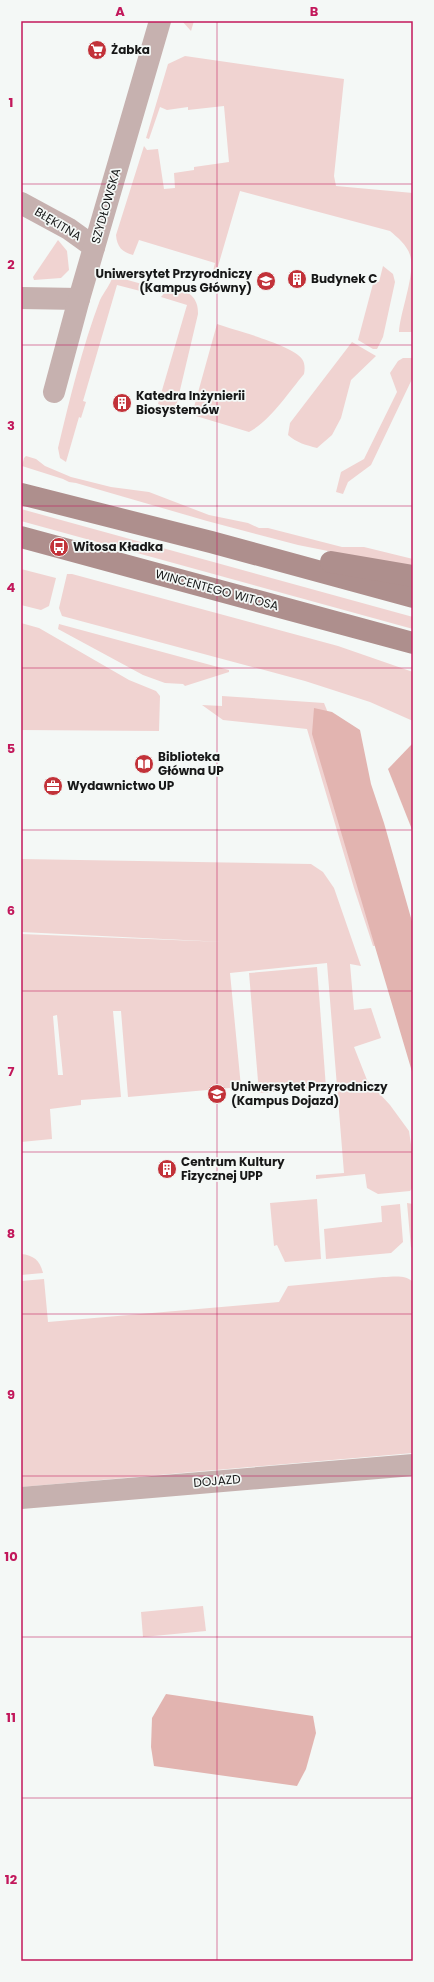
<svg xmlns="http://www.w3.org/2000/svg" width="434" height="1982" viewBox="0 0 434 1982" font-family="Poppins,sans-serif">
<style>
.green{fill:#f0d3d1;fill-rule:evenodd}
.forest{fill:#e2b4b0}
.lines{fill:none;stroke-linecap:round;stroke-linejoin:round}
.minor{stroke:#c6b1af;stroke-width:22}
.secondary{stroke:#ae8f8d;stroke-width:22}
.grid{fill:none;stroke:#c2185b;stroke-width:1;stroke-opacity:0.55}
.labels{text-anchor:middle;stroke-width:3.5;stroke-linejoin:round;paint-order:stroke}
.poi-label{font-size:12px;font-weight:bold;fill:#171818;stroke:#f4f8f6;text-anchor:start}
.street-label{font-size:12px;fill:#171818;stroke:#f4f8f6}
.neatline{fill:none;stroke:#c2185b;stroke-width:1.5}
.grid-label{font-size:13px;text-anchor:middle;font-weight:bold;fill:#c2185b}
</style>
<rect width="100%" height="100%" fill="#f4f8f6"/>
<g class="green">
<polygon points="182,21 194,21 191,31"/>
<path d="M 185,56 L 344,79 L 334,176 L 336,186 L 413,193 L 413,332 L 399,332 C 400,312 416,273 410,255 C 407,245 397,237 390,231 L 240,191 L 214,280 L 211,279 L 215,263 L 139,240 L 133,255 C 122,252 117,247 116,235 L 144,146 L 147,150 L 158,149 L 164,189 L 175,188 L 174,173 L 194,170 L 194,167 L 229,162 L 224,106 L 188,110 L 188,107 L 167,110 L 160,107 L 149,139 L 146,138 L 168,64 Z"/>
<polygon points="58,240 67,251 69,270 61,278 34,280 33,277"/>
<polygon points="383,266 393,274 395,282 383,337 377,349 373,349 358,340 374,280 379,282"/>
<path d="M 113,276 L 142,284 L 144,292 L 117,285 L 83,401 L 86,402 L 81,418 L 79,417 L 66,462 L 60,458 L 58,448 C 70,398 82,348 100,300 C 104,292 110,285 113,276 Z"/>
<path d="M 168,289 C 185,287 199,296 198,314 L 176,407 L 172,409 L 158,404 L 187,305 L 161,297 Z"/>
<path d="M 217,324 C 234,330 293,345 302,359 C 305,363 305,369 304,374 C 289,392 270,421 249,432 L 196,416 L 194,407 Z"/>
<path d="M 352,342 L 376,356 L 351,380 L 341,418 L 332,435 L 317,448 C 306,445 297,443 288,435 L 290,423 Z"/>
<polygon points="403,358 413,358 413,377 371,465 348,482 343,494 336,492 341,472 364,459 397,392 390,373 398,361"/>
<polygon points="26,456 36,459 45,466 71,477 111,487 149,492 209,515 248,523 259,528 268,528 342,547 364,547 413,559 413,568 298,545 207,521 76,483 69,482 63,479 22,466 24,458"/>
<polygon points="21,509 413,617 413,629 21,521"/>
<polygon points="21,569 56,578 49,606 41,610 21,605"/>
<polygon points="67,574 72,574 338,646 413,672 413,721 370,702 305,681 62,616 59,608"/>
<polygon points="21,623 39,628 129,680 156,691 160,696 159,731 21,730"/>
<polygon points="59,624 229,670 229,672 185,686 183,684 165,683 143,675 58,629"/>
<polygon points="222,696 324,703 362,797 384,945 373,946 354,888 307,729 223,720 202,705 222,706"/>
<path d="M 21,859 L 311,864 L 323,872 L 334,888 L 361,966 L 350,964 L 354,1010 L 371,1008 L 381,1038 L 354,1047 L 367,1080 L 390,1105 L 409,1131 L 413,1158 L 413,1187 L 410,1191 L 378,1194 L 367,1188 L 365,1174 L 316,1179 L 316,1175 L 344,1173 L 327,963 L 230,973 L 241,1087 L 128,1097 L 121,1011 L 113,1011 L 121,1097 L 81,1100 L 81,1105 L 50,1109 L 52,1139 L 21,1142 L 21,934 L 224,942 L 21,932 ZM 57,1015 L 63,1075 L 58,1075 L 53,1016 Z"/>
<polygon points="317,967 326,1088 259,1093 249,973"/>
<polygon points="317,1199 321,1259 285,1262 277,1245 274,1246 270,1203"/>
<polygon points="407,1203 413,1204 413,1246 411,1248"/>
<polygon points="400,1204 403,1242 391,1253 326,1259 324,1229 382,1222 381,1206"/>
<path d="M 21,1254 C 34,1255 40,1261 43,1273 L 21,1275 Z"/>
<path d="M 383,1277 C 393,1277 405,1274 413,1282 L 413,1453 L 21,1487 L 21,1281 L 44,1279 L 48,1322 L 279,1302 L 288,1286 Z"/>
<polygon points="203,1606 206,1631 143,1637 141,1612"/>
</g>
<g class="forest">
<polygon points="314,708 332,712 360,730 371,784 384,823 413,925 413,1075 312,734"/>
<polygon points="413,743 413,832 388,769"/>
<polygon points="166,1694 313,1716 316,1733 306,1769 297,1786 154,1766 151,1747 152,1718"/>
</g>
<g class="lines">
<g class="minor">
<polyline points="21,203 69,229 94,247"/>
<polyline points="21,298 79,299"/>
<polyline points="54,392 79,299 160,21"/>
<polyline points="21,1498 413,1465"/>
</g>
<g class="secondary">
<polyline points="21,494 211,542 413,597"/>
<polyline points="21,537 413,643"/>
<polyline points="331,562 413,576"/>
</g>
</g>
<path class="grid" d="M 217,21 L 217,1961M 21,184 L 413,184M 21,345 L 413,345M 21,506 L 413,506M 21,668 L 413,668M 21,830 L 413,830M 21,991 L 413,991M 21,1152 L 413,1152M 21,1314 L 413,1314M 21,1476 L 413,1476M 21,1637 L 413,1637M 21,1798 L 413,1798"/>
<defs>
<g id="supermarket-disc" transform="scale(1)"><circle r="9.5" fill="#c23239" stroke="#f4f8f6"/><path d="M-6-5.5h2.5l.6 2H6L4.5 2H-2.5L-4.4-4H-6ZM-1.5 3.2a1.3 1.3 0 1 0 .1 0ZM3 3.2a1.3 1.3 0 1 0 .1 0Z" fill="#fff"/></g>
<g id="building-disc" transform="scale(1)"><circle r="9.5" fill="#c23239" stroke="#f4f8f6"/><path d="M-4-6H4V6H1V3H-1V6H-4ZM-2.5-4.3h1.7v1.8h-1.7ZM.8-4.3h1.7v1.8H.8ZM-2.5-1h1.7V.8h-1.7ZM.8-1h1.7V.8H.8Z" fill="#fff"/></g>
<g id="university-disc" transform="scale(1)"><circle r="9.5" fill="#c23239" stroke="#f4f8f6"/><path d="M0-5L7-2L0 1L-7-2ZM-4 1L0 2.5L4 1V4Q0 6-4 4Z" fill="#fff"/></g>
<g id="bus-disc" transform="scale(1)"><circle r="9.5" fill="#c23239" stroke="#f4f8f6"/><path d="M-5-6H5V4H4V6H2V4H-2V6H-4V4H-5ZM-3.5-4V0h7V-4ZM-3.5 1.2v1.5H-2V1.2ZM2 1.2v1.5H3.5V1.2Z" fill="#fff"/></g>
<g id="library-disc" transform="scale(1)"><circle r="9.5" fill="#c23239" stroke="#f4f8f6"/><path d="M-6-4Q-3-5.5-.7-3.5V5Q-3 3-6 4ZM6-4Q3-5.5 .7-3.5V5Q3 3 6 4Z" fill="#fff"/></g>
<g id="office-disc" transform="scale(1)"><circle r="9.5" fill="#c23239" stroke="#f4f8f6"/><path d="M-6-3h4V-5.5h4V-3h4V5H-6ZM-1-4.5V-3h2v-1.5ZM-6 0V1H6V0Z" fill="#fff"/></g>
</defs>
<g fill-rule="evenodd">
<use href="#supermarket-disc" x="97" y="50"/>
<use href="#building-disc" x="297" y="279"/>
<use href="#university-disc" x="266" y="281"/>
<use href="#building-disc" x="122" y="403"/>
<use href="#bus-disc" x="59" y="547"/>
<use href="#library-disc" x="144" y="764"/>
<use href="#office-disc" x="53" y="786"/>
<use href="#university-disc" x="217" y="1094"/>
<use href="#building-disc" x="167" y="1169"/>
</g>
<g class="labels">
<g class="poi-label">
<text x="111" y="54">Żabka</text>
<text x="252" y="278" text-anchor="end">Uniwersytet Przyrodniczy<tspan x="252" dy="14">(Kampus Główny)</tspan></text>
<text x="311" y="283">Budynek C</text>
<text x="136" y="400">Katedra Inżynierii<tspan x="136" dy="14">Biosystemów</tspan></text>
<text x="73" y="551">Witosa Kładka</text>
<text x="158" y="761">Biblioteka<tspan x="158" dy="14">Główna UP</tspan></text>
<text x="67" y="790">Wydawnictwo UP</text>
<text x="231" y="1091">Uniwersytet Przyrodniczy<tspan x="231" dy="14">(Kampus Dojazd)</tspan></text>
<text x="181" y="1166">Centrum Kultury<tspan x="181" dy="14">Fizycznej UPP</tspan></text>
</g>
<g class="street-label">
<text transform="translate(106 206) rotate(-74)" y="4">SZYDŁOWSKA</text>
<text transform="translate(58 224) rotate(31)" y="4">BŁĘKITNA</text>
<text transform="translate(217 590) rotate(15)" y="4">WINCENTEGO WITOSA</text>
<text transform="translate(217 1481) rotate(-5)" y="4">DOJAZD</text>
</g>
</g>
<rect width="434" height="1982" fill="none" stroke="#f4f8f6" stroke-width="44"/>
<rect x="22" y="22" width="390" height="1938" class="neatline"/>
<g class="grid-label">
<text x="120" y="16">A</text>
<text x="314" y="16">B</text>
<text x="11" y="107">1</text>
<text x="11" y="269">2</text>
<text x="11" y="430">3</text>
<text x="11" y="592">4</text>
<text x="11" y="753">5</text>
<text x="11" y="915">6</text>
<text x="11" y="1076">7</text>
<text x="11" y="1238">8</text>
<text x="11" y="1399">9</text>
<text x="11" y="1561">10</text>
<text x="11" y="1722">11</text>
<text x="11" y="1884">12</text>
</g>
</svg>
